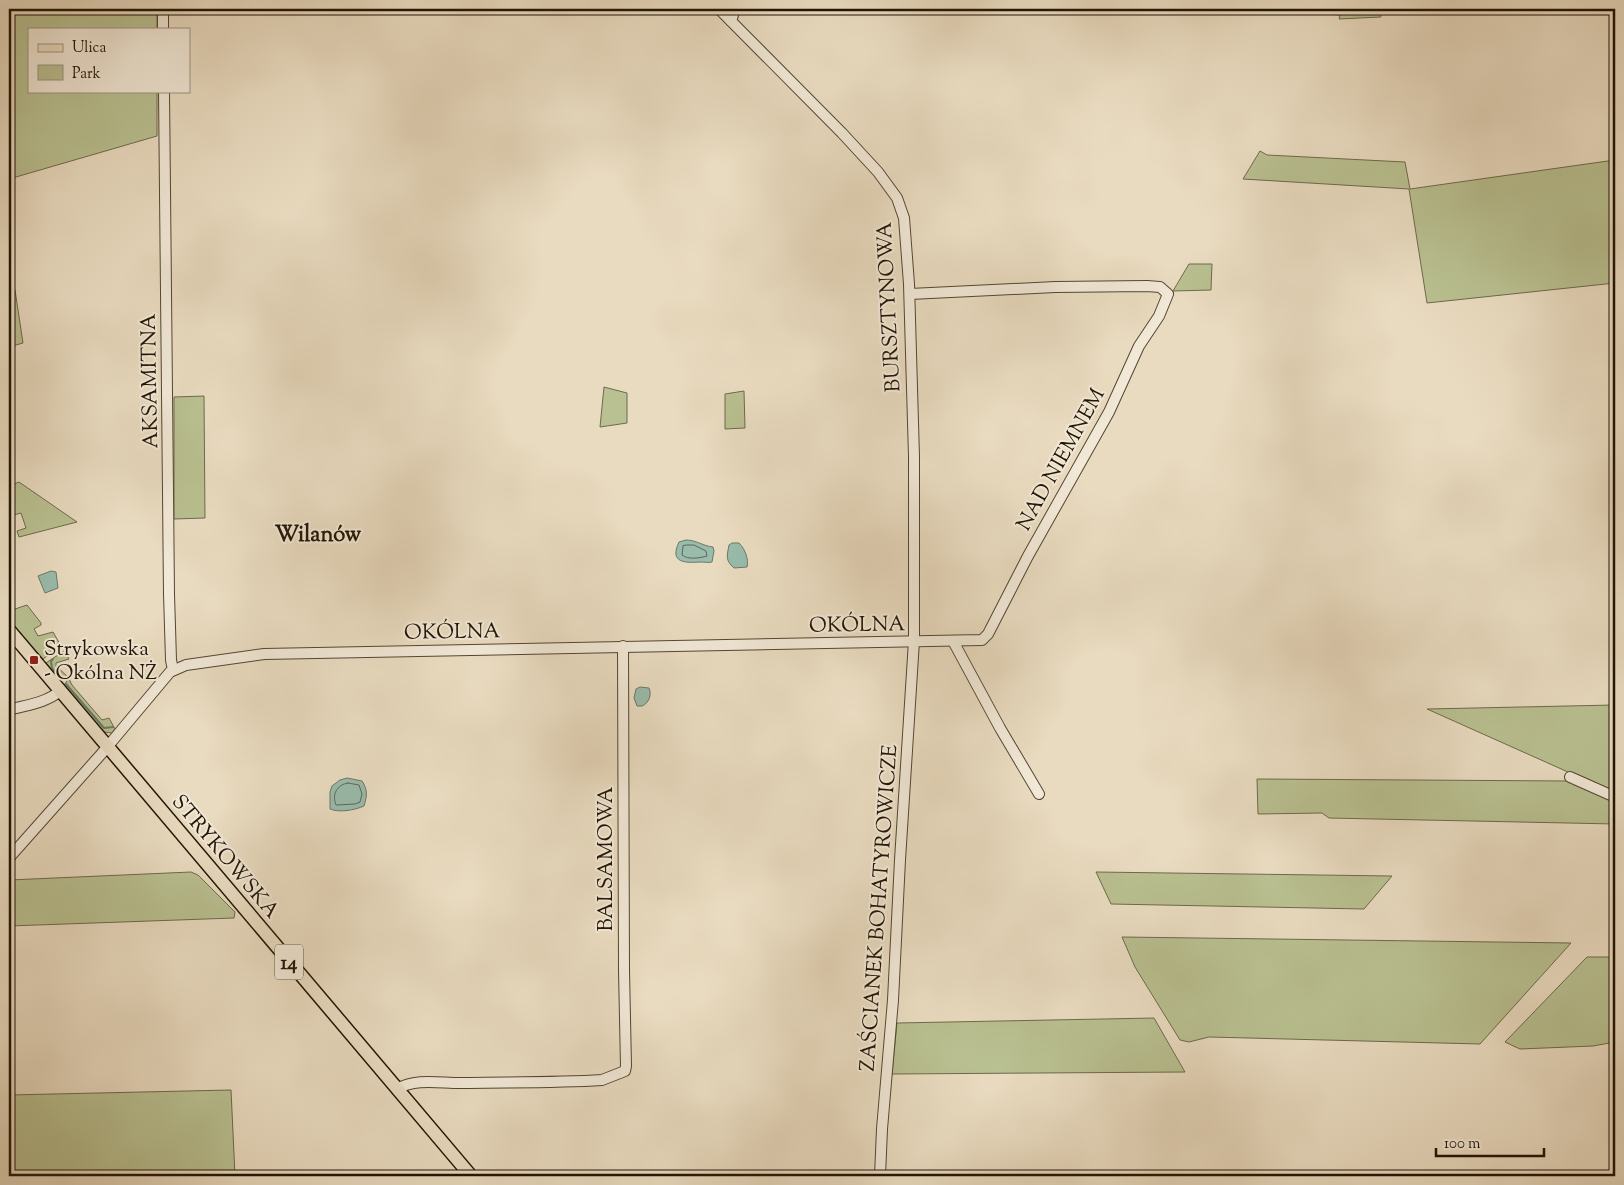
<svg xmlns="http://www.w3.org/2000/svg" width="1624" height="1185" viewBox="0 0 1624 1185" font-family="'Sorts Mill Goudy',serif">
<style>
.green{fill:#b9c091;stroke:#6d6a4a}
.water{fill:#99bcac;stroke:#697969}
.lines{fill:none;stroke-linecap:round;stroke-linejoin:round}
.shore{stroke:#5d6858;stroke-width:1}
.stream{stroke:#697969;stroke-width:2}
.minor-casing{stroke:#534633;stroke-width:12}
.major-casing{stroke:#211404;stroke-width:15}
.minor{stroke:#f1e8d6;stroke-width:10}
.major{stroke:#e9dbc0;stroke-width:12}
.poi-dot{fill:#8f2418;stroke:#f1e8d6;stroke-width:2}
.labels{text-anchor:middle;stroke-width:4;stroke-linejoin:round;paint-order:stroke}
.shield{fill:#f1e8d6;stroke:#5f5443;stroke-width:1}
.shield-label{font-size:20px;font-weight:bold;fill:#211404}
.street-label{font-size:21px;fill:#211404;stroke:#f1e8d6}
.poi-label{font-size:21px;fill:#211404;stroke:#f1e8d6;text-anchor:start}
.neighbourhood-label{font-size:22px;font-weight:bold;fill:#211404;stroke:#f1e8d6}
</style>
<rect width="100%" height="100%" fill="#e9dbc0"/>
<filter id="stains"><feTurbulence type="fractalNoise" baseFrequency=".004" numOctaves="4"/><feColorMatrix values="0 0 0 0 .2 0 0 0 0 .09 0 0 0 0 .02 0 0 0 .5 -.17"/></filter>
<radialGradient id="worn" r=".72"><stop offset=".6" stop-color="#630" stop-opacity="0"/><stop offset="1" stop-color="#630" stop-opacity=".3"/></radialGradient>
<g class="green">
<polygon points="9,9 157,9 157,29 29,29 29,91 157,91 157,136 9,179"/>
<polygon points="1254,9 1380,9 1381,17 1339,19 1340,15"/>
<polygon points="1260,151 1267,155 1405,162 1410,189 1615,160 1615,283 1427,303 1409,189 1243,179"/>
<polygon points="1189,264 1212,264 1211,290 1173,291"/>
<polygon points="15,290 23,343 9,347 9,292"/>
<polygon points="604,387 627,393 627,423 600,427"/>
<polygon points="744,391 745,428 725,429 725,394"/>
<polygon points="204,396 205,518 174,519 174,397"/>
<polygon points="19,482 77,522 19,537 17,531 26,528 21,513 10,516 9,514 9,486"/>
<polygon points="27,605 41,623 41,625 34,629 38,636 53,632 61,646 43,659 9,620 9,611"/>
<polygon points="64,651 69,659 56,663 56,666 68,677 72,685 102,720 109,718 115,729 112,733 104,732 64,685 67,681 63,677 60,679 46,663"/>
<polygon points="1615,705 1615,793 1427,709"/>
<polygon points="1257,779 1567,781 1615,802 1615,824 1329,818 1322,813 1258,814"/>
<polygon points="191,872 198,875 235,912 234,918 9,926 9,880"/>
<polygon points="1096,872 1392,876 1364,909 1111,904"/>
<polygon points="1122,937 1571,943 1480,1044 1209,1037 1189,1042 1180,1040 1135,967"/>
<polygon points="1587,957 1608,957 1615,961 1615,1042 1593,1046 1520,1049 1505,1042"/>
<polygon points="1154,1018 1185,1072 892,1074 897,1023"/>
<polygon points="231,1090 235,1176 9,1176 9,1095"/>
</g>
<g class="water">
<path d="M 686,540 C 696,540 703,546 713,547 L 714,551 L 712,562 C 708,563 705,562 700,562 C 685,563 669,563 679,542 Z"/>
<path d="M 732,543 L 739,543 C 745,549 749,559 747,567 L 734,568 C 725,560 727,556 729,545 Z"/>
<polygon points="51,571 56,572 58,588 45,593 38,576"/>
<path d="M 640,687 L 649,688 C 652,695 649,703 642,706 L 637,706 L 634,698 L 636,689 Z"/>
<path d="M 347,778 L 362,781 C 368,790 367,796 364,806 C 355,810 339,813 330,809 L 330,792 L 332,786 L 340,780 Z"/>
</g>
<g class="lines">
<g class="shore">
<path d="M 687,545 L 694,545 L 706,551 L 707,556 C 700,558 688,560 682,555 L 683,546 Z"/>
<path d="M 348,783 L 359,785 L 362,794 L 360,802 L 355,804 L 336,805 C 332,795 336,785 348,783 Z"/>
</g>
<g class="stream">
<polyline points="53,659 51,661 52,668 59,677"/>
<polyline points="66,684 104,728 113,727"/>
</g>
<g class="minor-casing">
<g id="minor">
<polyline points="163,9 163,29"/>
<polyline points="719,9 842,133 878,172 897,198 904,218 909,284 914,457 914,641 900,860 893,1000 882,1129 880,1176"/>
<polyline points="731,21 735,9"/>
<polyline points="164,91 169,594 171,660 173,670"/>
<polyline points="953,641 1000,728 1039,794"/>
<path d="M 9,710 C 26,705 46,703 60,691"/>
<polyline points="1570,777 1615,797"/>
<polyline points="9,858 103,752 170,672 186,665 264,654 982,640 988,634 1028,556 1109,412 1139,346 1159,316 1168,294 1160,287 1147,286 1055,287 910,294"/>
<path d="M 397,1089 C 416,1078 439,1083 460,1083 C 507,1082 555,1083 602,1080 L 625,1071 L 626,1066 L 624,971 L 623,646"/>
</g>
</g>
<g class="major-casing">
<polyline id="major" points="9,630 471,1176"/>
</g>
<use href="#minor" class="minor"/>
<use href="#major" class="major"/>
</g>
<rect class="poi-dot" x="29" y="655" width="10" height="10" rx="2.5"/>
<g class="labels">
<rect class="shield" x="275" y="944.5" width="28" height="35" rx="4"/>
<g class="shield-label">
<text x="289" y="969">14</text>
</g>
<g class="street-label">
<text transform="translate(888 307) rotate(-93)" y="7">BURSZTYNOWA</text>
<text transform="translate(149 381) rotate(-91)" y="7">AKSAMITNA</text>
<text transform="translate(1060 459) rotate(-61)" y="7">NAD NIEMNEM</text>
<text transform="translate(857 624) rotate(-1)" y="7">OKÓLNA</text>
<text transform="translate(452 631) rotate(-1)" y="7">OKÓLNA</text>
<text transform="translate(226 856) rotate(50)" y="7">STRYKOWSKA</text>
<text transform="translate(605 859) rotate(-90)" y="7">BALSAMOWA</text>
<text transform="translate(878 908) rotate(-86)" y="7">ZAŚCIANEK BOHATYROWICZE</text>
</g>
<g class="poi-label">
<text x="44" y="655">Strykowska<tspan x="44" dy="24">- Okólna NŻ</tspan></text>
</g>
<g class="neighbourhood-label">
<text x="318" y="541">Wilanów</text>
</g>
</g>
<rect width="1624" height="1185" fill="none" stroke="#e9dbc0" stroke-width="30"/>
<rect x="10" y="10" width="1604" height="1165" fill="none" stroke="#211404" stroke-width="2.5"/>
<rect x="15" y="15" width="1594" height="1155" fill="none" stroke="#211404"/>
<rect x="28" y="28" width="162" height="65" fill="#f1e8d6" stroke="#9e9382"/>
<rect x="38" y="44" width="25" height="8" fill="#e9dbc0" stroke="#9e9382"/>
<text x="72" y="52" font-size="15" fill="#211404">Ulica</text>
<rect x="38" y="65" width="25" height="15" fill="#b9c091" stroke="#9e9382"/>
<text x="72" y="78" font-size="15" fill="#211404">Park</text>
<path d="M1436 1148v8h108v-8" fill="none" stroke="#211404" stroke-width="2.5"/>
<text x="1444" y="1148" font-size="15" fill="#211404" stroke="#f1e8d6" stroke-width="4" paint-order="stroke">100 m</text>
<rect width="100%" height="100%" filter="url(#stains)"/>
<rect width="100%" height="100%" fill="url(#worn)"/>
</svg>
